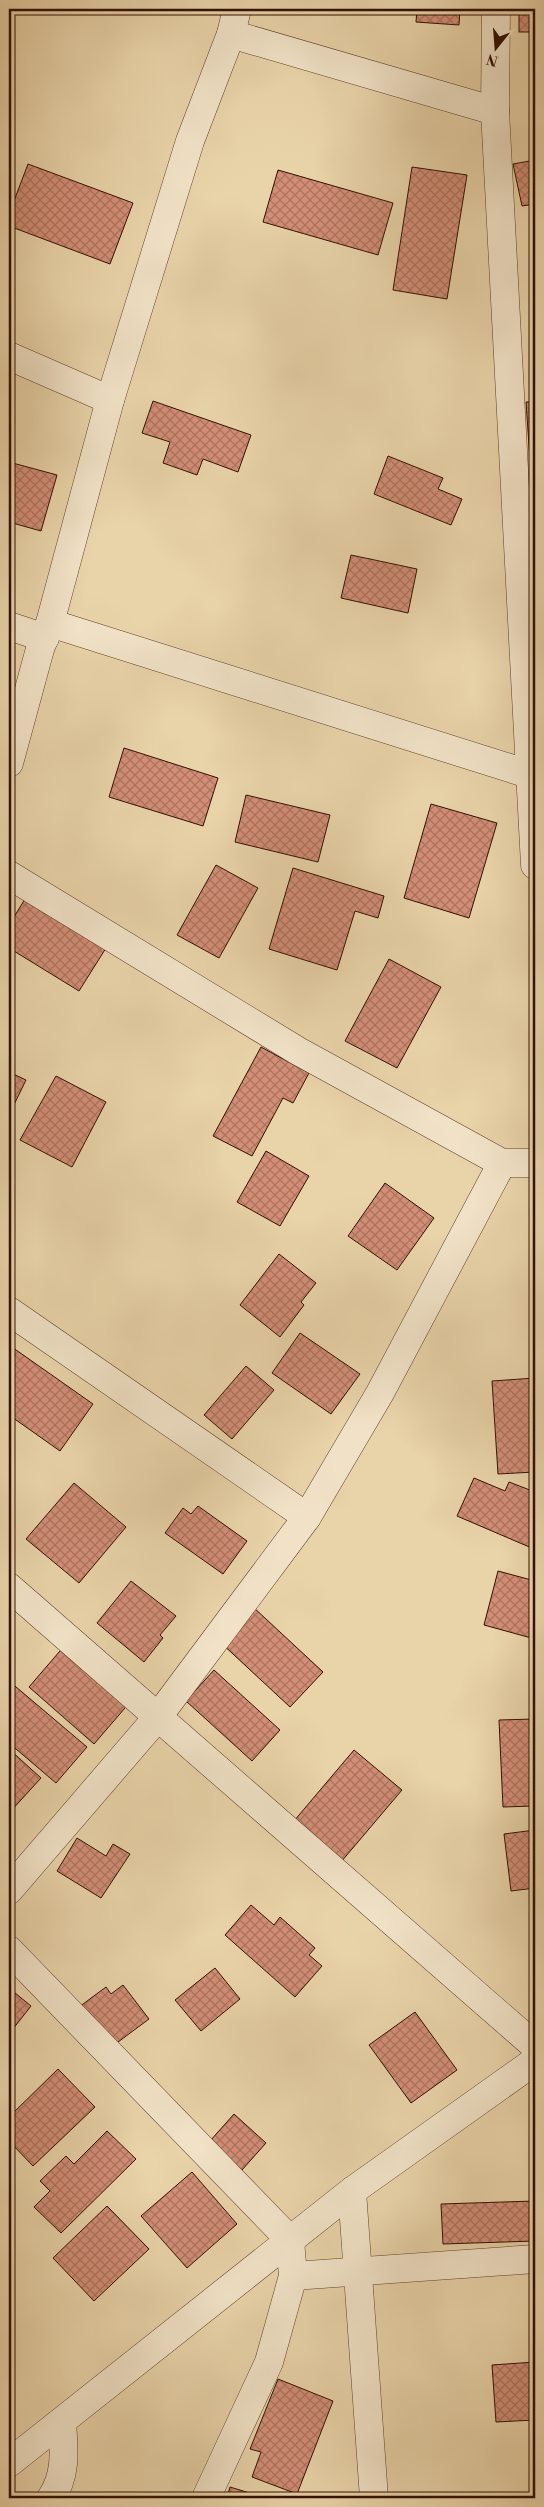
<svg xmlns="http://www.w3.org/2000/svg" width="544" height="2507" viewBox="0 0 544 2507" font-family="'Libre Bodoni',serif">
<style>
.building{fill:url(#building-cross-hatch);stroke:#301000}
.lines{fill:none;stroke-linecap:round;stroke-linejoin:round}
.street-casing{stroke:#5e412a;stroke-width:29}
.street{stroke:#f1e2c7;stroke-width:28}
</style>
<defs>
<pattern id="building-cross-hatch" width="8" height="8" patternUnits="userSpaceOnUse" patternTransform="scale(1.25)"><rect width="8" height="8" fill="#d38e77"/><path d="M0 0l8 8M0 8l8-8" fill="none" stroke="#ac735f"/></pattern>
</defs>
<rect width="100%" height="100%" fill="#e9d3a9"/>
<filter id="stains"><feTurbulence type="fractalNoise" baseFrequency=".004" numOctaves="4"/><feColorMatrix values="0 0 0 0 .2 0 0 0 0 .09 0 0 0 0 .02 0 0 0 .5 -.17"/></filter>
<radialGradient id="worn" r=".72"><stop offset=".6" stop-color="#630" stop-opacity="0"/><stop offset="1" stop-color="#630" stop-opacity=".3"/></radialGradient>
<g class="building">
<polygon points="417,9 460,9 459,25 416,22"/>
<rect x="519" y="9" width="16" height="23"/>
<polygon points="535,160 535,204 522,206 513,164"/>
<polygon points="28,164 133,203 110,264 9,226 9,214"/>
<polygon points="412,167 467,175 447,299 393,290"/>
<polygon points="278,170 393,203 378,255 263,222"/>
<polygon points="153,401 251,435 238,472 203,459 197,475 163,463 170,442 142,433"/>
<polygon points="526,402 535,402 535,532"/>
<polygon points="388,456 443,478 438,489 462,499 451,525 374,494"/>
<polygon points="9,462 57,475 41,531 9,522"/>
<polygon points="351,555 417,569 408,613 341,598"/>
<polygon points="124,748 218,778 203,826 109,797"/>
<polygon points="246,795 330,815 318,862 235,842"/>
<polygon points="431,804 497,823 469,918 404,898"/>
<polygon points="216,865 258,888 219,958 177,935"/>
<polygon points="293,868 384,896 378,918 355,911 337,970 269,949"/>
<polygon points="25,899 106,948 79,991 9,948 9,925"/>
<polygon points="389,959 441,987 397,1068 345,1041"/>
<polygon points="261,1047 309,1073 293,1103 283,1098 252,1156 213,1136"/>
<polygon points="9,1072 26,1080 9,1115"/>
<polygon points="56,1076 106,1102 72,1167 20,1140"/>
<polygon points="266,1151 309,1176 280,1226 237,1202"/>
<polygon points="385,1183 434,1218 397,1270 348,1236"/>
<polygon points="279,1254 316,1283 301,1302 304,1305 280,1337 240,1305"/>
<polygon points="300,1333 360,1374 331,1414 272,1373"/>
<polygon points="9,1345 93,1404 60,1451 9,1415"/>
<polygon points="246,1366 274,1390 232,1439 204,1415"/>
<polygon points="535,1378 535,1472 498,1474 492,1381"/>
<polygon points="474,1478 505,1491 509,1482 535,1492 534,1549 457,1516"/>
<polygon points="74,1483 126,1527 79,1583 26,1539"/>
<polygon points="198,1506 247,1541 223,1574 165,1533 183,1508 191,1514"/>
<polygon points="498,1571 535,1581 535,1639 484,1625"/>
<polygon points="131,1581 176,1616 160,1635 163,1638 144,1662 97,1623"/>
<polygon points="252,1606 323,1672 290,1707 219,1641"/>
<polygon points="66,1644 131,1701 94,1744 29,1687"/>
<polygon points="214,1670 280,1730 252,1761 186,1701"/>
<polygon points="9,1681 87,1747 56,1783 9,1743"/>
<polygon points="535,1719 535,1806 503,1807 499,1720"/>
<polygon points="9,1749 41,1778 10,1812 9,1811"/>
<polygon points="354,1750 402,1790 341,1862 294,1821"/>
<polygon points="535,1830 535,1888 511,1891 504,1834"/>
<polygon points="77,1838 106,1856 113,1844 130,1854 101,1898 57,1871"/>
<polygon points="251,1905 274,1925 280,1917 315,1948 309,1955 322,1966 295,1997 225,1935"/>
<polygon points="215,1968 240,1999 201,2031 175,2000"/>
<polygon points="123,1985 149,2019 110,2048 79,2007 106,1987 111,1994"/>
<polygon points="9,1988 31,2006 9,2034"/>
<polygon points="415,2012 457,2070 411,2103 369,2045"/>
<polygon points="58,2069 95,2107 33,2166 9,2141 9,2117"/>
<polygon points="234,2114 266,2143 242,2170 210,2141"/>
<polygon points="107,2131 136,2159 61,2233 34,2207 50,2191 40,2181 66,2156 74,2164"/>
<polygon points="192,2172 237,2224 187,2268 141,2216"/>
<polygon points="535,2201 535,2241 443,2244 441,2204"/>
<polygon points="107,2206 149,2249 94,2301 53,2258"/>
<polygon points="535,2362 535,2420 496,2422 492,2365"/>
<polygon points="278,2379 333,2401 297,2494 252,2477 261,2452 250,2449"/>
<polygon points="230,2487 266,2498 227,2498"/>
</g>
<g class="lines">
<g class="street-casing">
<g id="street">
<polyline points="496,9 495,111 535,865"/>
<polyline points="231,34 495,111"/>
<polyline points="9,356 110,400"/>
<polyline points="50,623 535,776"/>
<polyline points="9,626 45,638"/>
<polyline points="9,763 40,649 50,623 110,400 190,141 231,34 237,9"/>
<polyline points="9,875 298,1051 502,1163 535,1163"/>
<polyline points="9,1311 307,1517"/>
<polyline points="9,1587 535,2046"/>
<polyline points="9,1890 157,1718 307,1517 380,1393 502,1163"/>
<polyline points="9,1950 290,2240 293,2276 269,2362 206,2498"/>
<polyline points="352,2191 374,2498"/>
<polyline points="293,2276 535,2259"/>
<polyline points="9,2463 352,2191 535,2061"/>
<path d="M 51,2498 C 67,2475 64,2449 62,2423"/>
</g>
</g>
<use href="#street" class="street"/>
</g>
<rect width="544" height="2507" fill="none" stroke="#e9d3a9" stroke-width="30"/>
<rect x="10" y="10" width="524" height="2487" fill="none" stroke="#301000" stroke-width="2.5"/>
<rect x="15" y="15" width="514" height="2477" fill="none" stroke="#301000"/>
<g transform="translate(496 48) rotate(197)" stroke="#f1e2c7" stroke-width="4" paint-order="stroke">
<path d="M0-4L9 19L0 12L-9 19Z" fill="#301000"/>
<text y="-8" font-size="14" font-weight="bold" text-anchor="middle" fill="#301000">N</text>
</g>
<rect width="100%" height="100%" filter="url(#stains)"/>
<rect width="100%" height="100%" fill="url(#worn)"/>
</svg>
